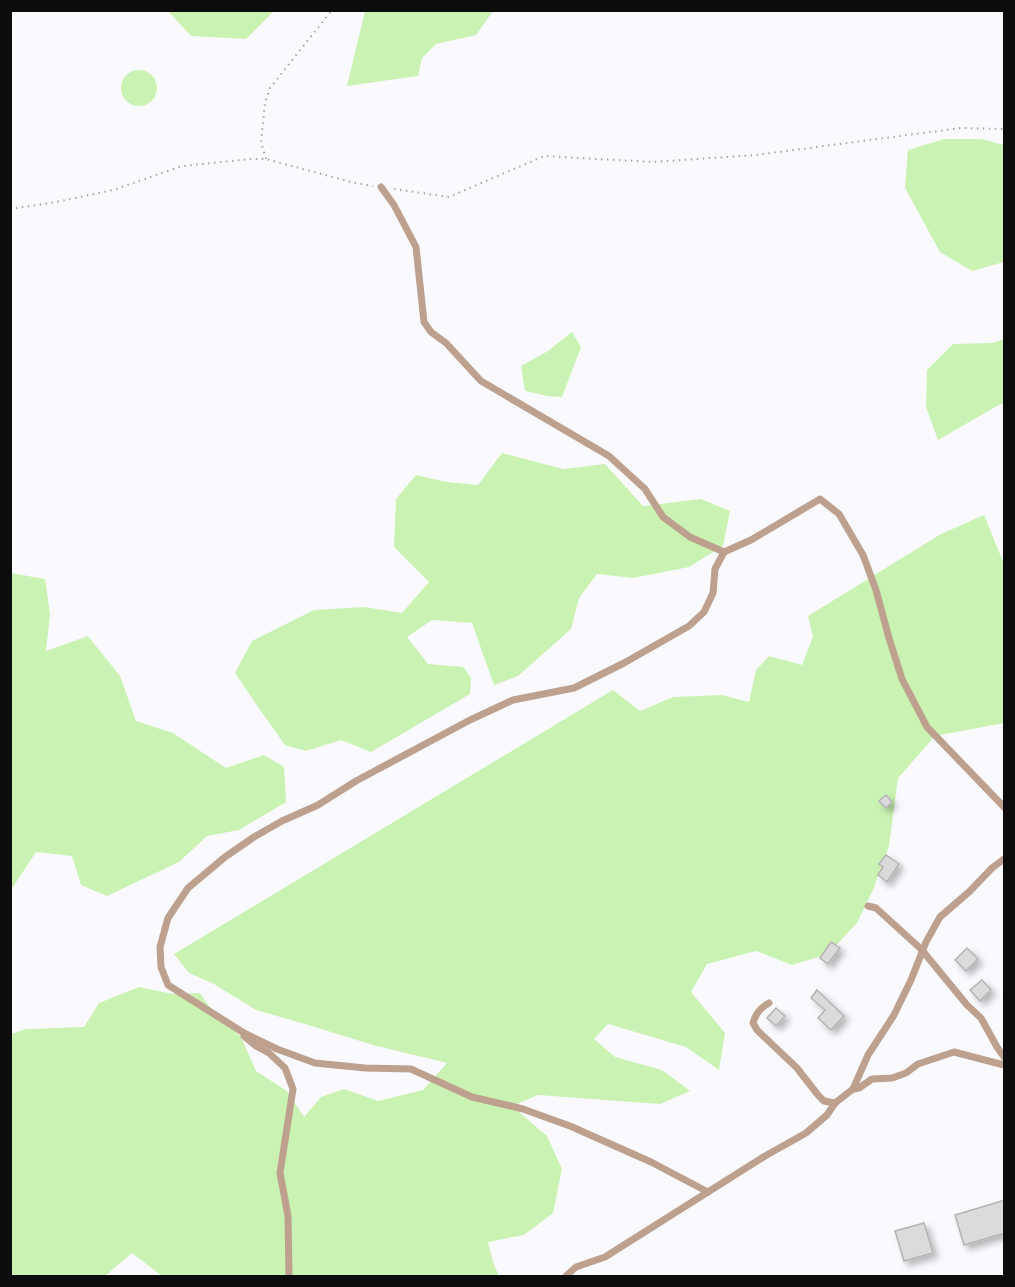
<svg xmlns="http://www.w3.org/2000/svg" width="1015" height="1287" viewBox="0 0 1015 1287" font-family="Inter,sans-serif">
<style>
.green{fill:#caf2b2}
.building{fill:#dcdadb;stroke:#b5b2b4;stroke-width:1.5;filter:url(#shadow)}
.lines{fill:none;stroke-linecap:round;stroke-linejoin:round}
.path{stroke:#a5a5a8;stroke-width:2;stroke-dasharray:1.5 4.5;stroke-linecap:butt}
.lane{stroke:#bea08e;stroke-width:7}
</style>
<defs>
<filter id="shadow"><feDropShadow dx="4.5" dy="4.5" stdDeviation="3" flood-color="#0004"/></filter>
</defs>
<rect width="100%" height="100%" fill="#fafafe"/>
<g class="green">
<polygon points="168,11 274,11 246,39 191,36"/>
<polygon points="365,11 365,10 493,11 476,35 436,44 422,58 418,76 347,86"/>
<circle cx="139" cy="88" r="18"/>
<polygon points="944,139 982,139 1004,145 1004,262 972,271 940,252 905,188 908,150"/>
<polygon points="572,332 581,347 562,397 547,396 525,391 521,366 548,351"/>
<polygon points="1004,339 1004,402 938,440 926,407 927,370 953,344 992,343"/>
<polygon points="502,453 563,469 605,464 643,506 701,499 730,511 723,546 689,567 633,578 597,574 579,598 571,629 518,676 494,685 472,623 432,620 407,637 428,664 463,667 471,678 470,694 371,752 341,740 306,751 285,745 258,707 235,673 252,641 314,610 364,607 402,613 429,582 394,547 396,499 416,475 447,482 478,485"/>
<polygon points="984,515 1004,564 1004,723 935,736 898,778 889,846 873,890 857,923 828,954 792,965 756,951 707,964 691,992 725,1033 719,1070 686,1047 608,1024 594,1039 615,1057 662,1070 690,1091 660,1104 538,1095 512,1106 547,1136 562,1169 553,1213 524,1235 488,1242 493,1262 499,1276 162,1276 132,1253 105,1276 11,1276 11,1034 26,1029 84,1027 99,1003 139,987 173,994 200,993 211,1009 241,1037 256,1071 287,1091 304,1117 321,1097 344,1089 378,1101 423,1090 447,1063 373,1045 305,1024 256,1010 214,984 189,973 174,954 613,690 640,711 673,697 722,695 749,702 756,670 769,656 802,665 813,637 808,616 941,534"/>
<polygon points="11,573 45,579 50,614 46,651 88,636 120,676 136,721 173,733 226,768 264,755 284,767 286,802 239,830 207,836 179,862 107,896 81,885 72,856 36,852 13,887 11,888"/>
</g>
<g class="building">
<polygon points="886,795 892,802 886,808 879,801"/>
<polygon points="886,855 899,864 887,882 878,875 883,867 879,864"/>
<polygon points="831,942 840,948 828,964 820,958"/>
<polygon points="967,948 978,959 966,971 955,960"/>
<polygon points="982,980 991,990 980,1001 970,990"/>
<polygon points="817,990 844,1016 831,1030 818,1018 825,1010 811,998"/>
<polygon points="776,1008 785,1016 776,1026 767,1018"/>
<polygon points="1005,1200 1005,1233 964,1245 955,1215"/>
<polygon points="924,1223 933,1253 904,1261 895,1231"/>
</g>
<g class="lines">
<g class="path">
<polyline points="266,159 261,142 265,103 270,88 332,10"/>
<polyline points="394,189 449,197 544,156 653,162 756,155 961,128 1004,129"/>
<polyline points="10,209 51,203 113,190 182,166 251,159 266,159 351,182 373,186"/>
</g>
<g class="lane">
<polyline points="381,187 394,205 416,247 424,322 431,332 446,343 481,381 609,456 645,489 663,517 690,537 724,552 751,540 820,499 839,514 863,555 876,590 889,638 902,679 927,727 1004,807"/>
<polyline points="868,906 876,908 921,949 967,1005 981,1018 997,1047 1004,1057"/>
<path d="M 769,1003 C 760,1008 756,1013 753,1023 L 757,1030 L 797,1068 L 818,1095 L 824,1101 L 835,1103"/>
<polyline points="244,1036 256,1046 269,1053 285,1068 293,1089 280,1173 288,1216 289,1276"/>
<polyline points="853,1089 868,1055 894,1015 911,980 926,942 940,917 970,891 992,868 1004,859"/>
<polyline points="708,1192 651,1162 570,1126 523,1109 472,1097 411,1069 365,1068 315,1063 277,1049 244,1033 168,985 161,967 160,947 168,918 188,888 225,857 254,837 282,821 318,805 356,781 470,720 513,700 574,688 624,663 689,626 704,612 713,593 715,569 724,552"/>
<polyline points="566,1276 576,1267 605,1257 765,1156 806,1133 827,1115 835,1103 853,1089 859,1088 872,1079 892,1078 906,1073 918,1064 954,1052 1004,1065"/>
</g>
</g>
<rect width="1015" height="1287" fill="none" stroke="#0c0c0d" stroke-width="24"/>
</svg>
